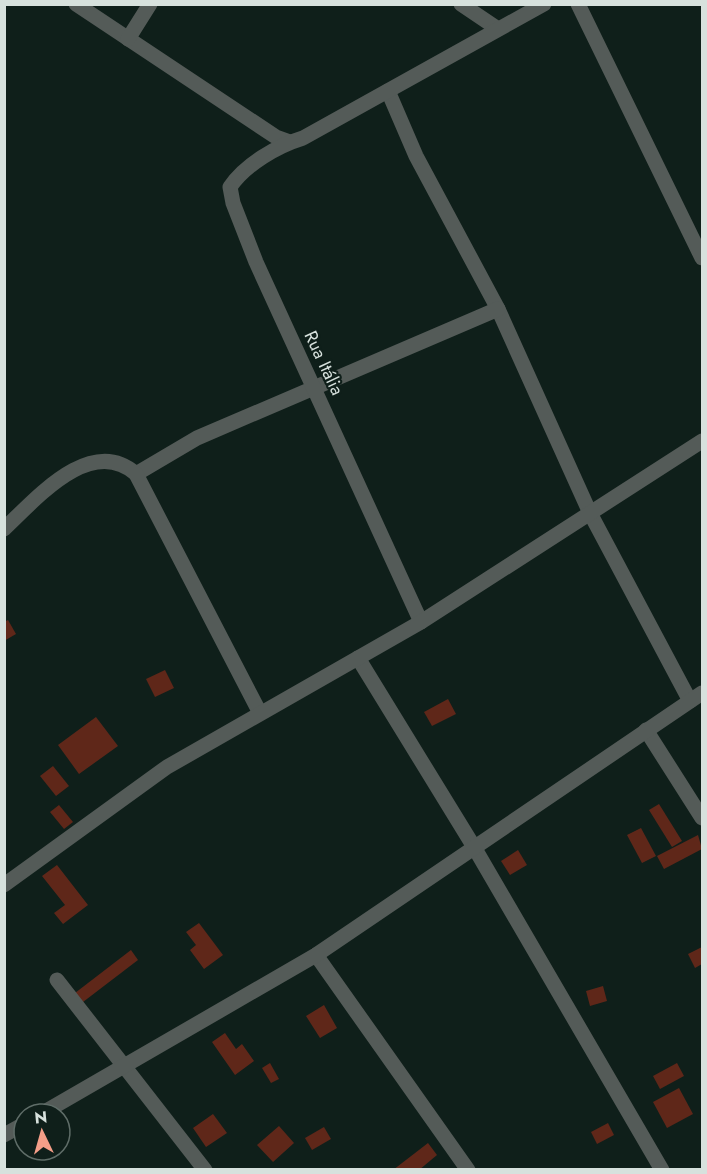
<svg xmlns="http://www.w3.org/2000/svg" width="707" height="1174" viewBox="0 0 707 1174" font-family="Jost,sans-serif">
<style>
.building{fill:#5f2719}
.lines{fill:none;stroke-linecap:round;stroke-linejoin:round}
.minor{stroke:#545b58;stroke-width:15}
.labels{text-anchor:middle;stroke-width:4.5;stroke-linejoin:round;paint-order:stroke}
.street-label{font-size:18px;fill:#d7e1dd;stroke:#0f1f1a}
</style>
<rect width="100%" height="100%" fill="#0f1f1a"/>
<g class="building">
<polygon points="8,620 16,634 4,641 4,622"/>
<polygon points="165,670 174,688 155,697 146,679"/>
<polygon points="448,699 456,714 432,726 424,712"/>
<polygon points="96,717 118,746 79,774 58,745"/>
<polygon points="53,766 69,786 56,796 40,776"/>
<polygon points="659,804 682,841 672,847 649,810"/>
<polygon points="59,805 73,822 64,829 50,812"/>
<polygon points="641,828 656,856 642,863 627,835"/>
<polygon points="698,835 702,849 664,869 657,856"/>
<polygon points="518,850 527,865 510,875 501,861"/>
<polygon points="57,865 88,905 63,924 54,913 65,905 42,876"/>
<polygon points="199,923 223,955 204,969 190,950 196,945 186,932"/>
<polygon points="702,947 702,964 695,968 688,954"/>
<polygon points="131,950 138,960 83,1002 75,993"/>
<polygon points="603,986 607,1001 590,1006 586,991"/>
<polygon points="324,1005 337,1028 320,1038 306,1016"/>
<polygon points="225,1033 236,1049 242,1044 254,1061 235,1075 212,1042"/>
<polygon points="270,1063 279,1079 271,1083 262,1068"/>
<polygon points="677,1063 684,1076 660,1089 653,1076"/>
<polygon points="679,1088 693,1114 667,1128 653,1102"/>
<polygon points="213,1114 227,1133 206,1147 193,1128"/>
<polygon points="608,1123 614,1135 597,1144 591,1132"/>
<polygon points="279,1126 294,1143 273,1162 257,1145"/>
<polygon points="324,1127 331,1139 312,1150 305,1138"/>
<polygon points="428,1143 437,1155 419,1170 393,1170"/>
</g>
<g class="lines">
<g class="minor">
<polyline points="76,4 276,137 290,142"/>
<polyline points="461,4 498,29"/>
<polyline points="578,4 702,258"/>
<polyline points="128,39 150,4"/>
<polyline points="388,91 416,156 498,309 590,513 690,701"/>
<polyline points="136,474 197,438 498,309"/>
<path d="M 4,529 C 36,499 91,434 136,474 L 260,713"/>
<path d="M 421,622 L 256,262 L 233,203 L 230,187 C 246,164 277,146 303,138 L 544,4"/>
<polyline points="358,658 474,847 662,1170"/>
<polyline points="646,730 702,818"/>
<polyline points="4,885 167,767 421,622 702,441"/>
<polyline points="316,955 468,1170"/>
<polyline points="57,980 205,1170"/>
<polyline points="41,1114 316,955 702,693"/>
<polyline points="4,1135 24,1124"/>
</g>
</g>
<g class="labels">
<g class="street-label">
<text transform="translate(324 363) rotate(65)" y="6">Rua Itália</text>
</g>
</g>
<rect width="707" height="1174" fill="none" stroke="#d7e1dd" stroke-width="12"/>
<g transform="translate(42 1132) rotate(355)"><circle r="28" fill="#0f1f1a" stroke="#5f6d68" stroke-width="1.5"/>
<path d="M0-4.5L10 22L0 15L-10 22Z" fill="#f49e88"/>
<text y="-9" font-size="16" font-weight="bold" text-anchor="middle" fill="#d7e1dd">N</text>
</g>
</svg>
